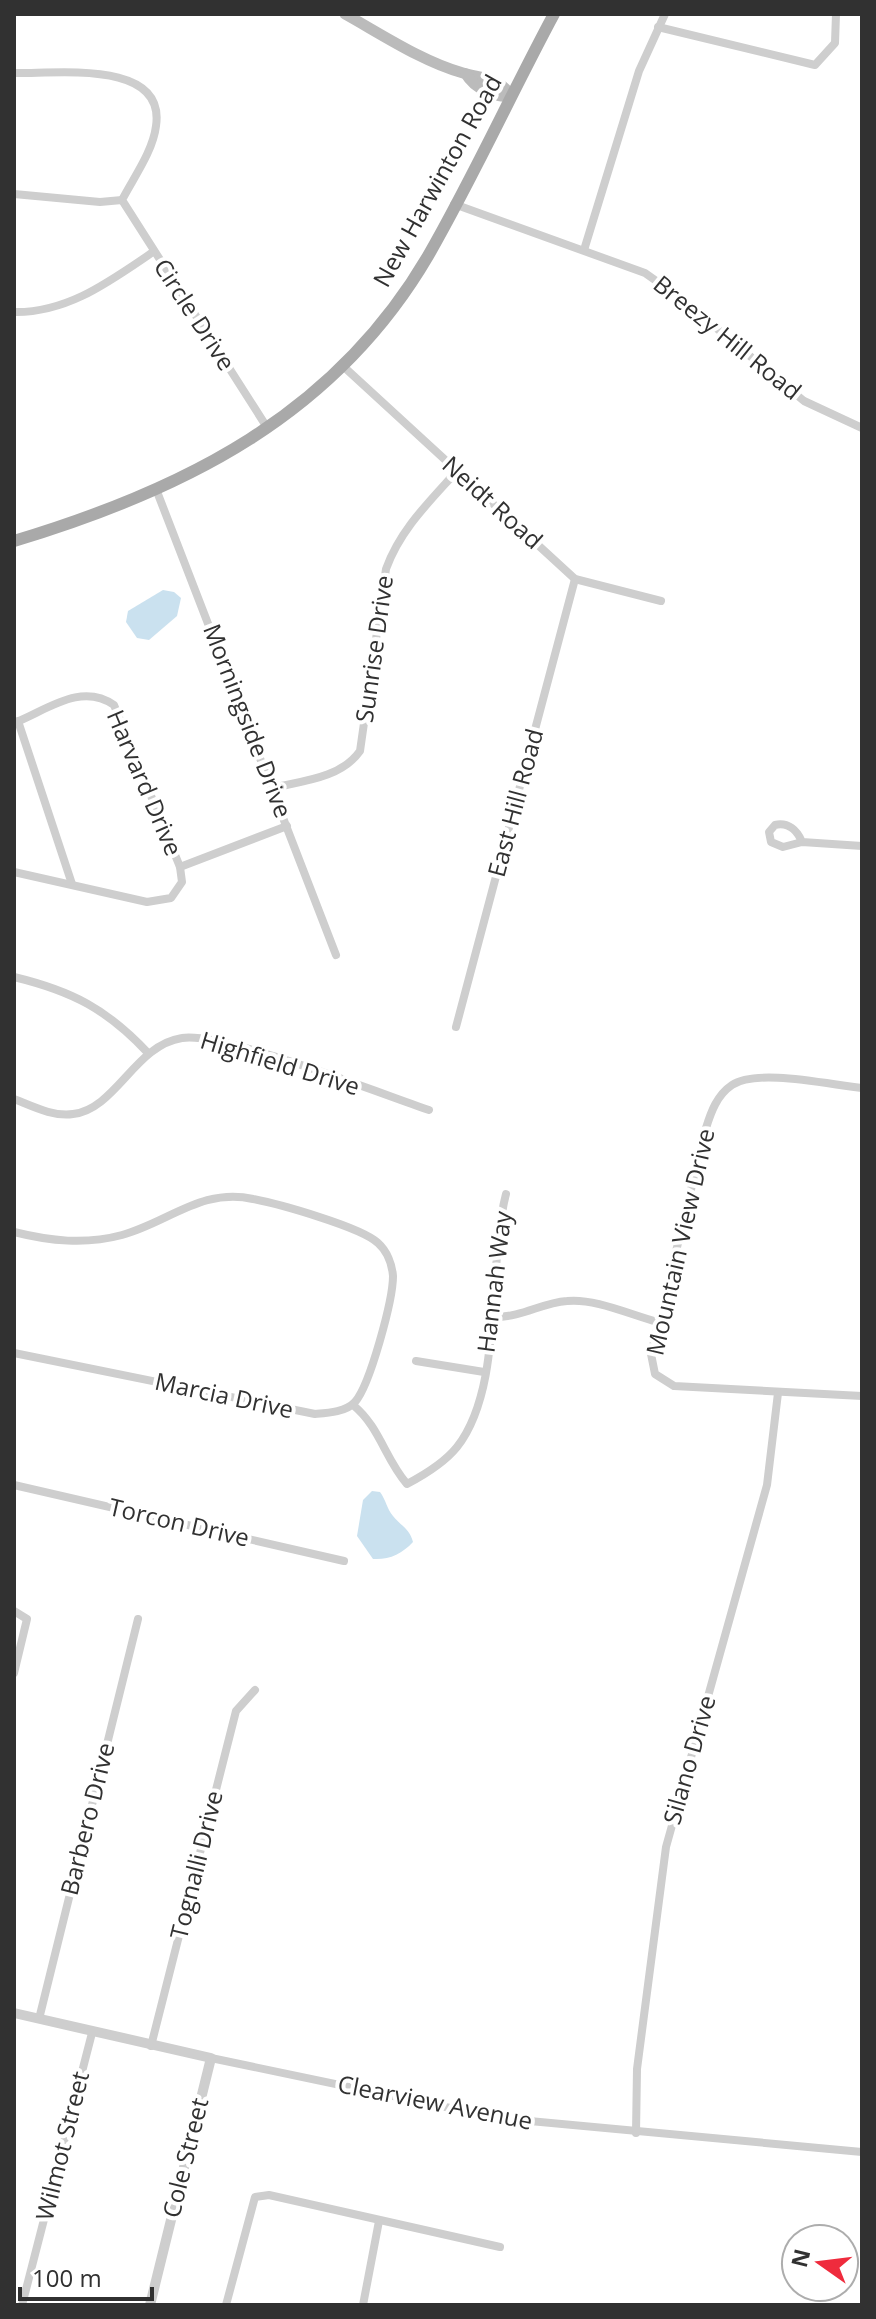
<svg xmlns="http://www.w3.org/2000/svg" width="876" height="2319" viewBox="0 0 876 2319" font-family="'Open Sans',sans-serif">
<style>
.water{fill:#cae1ef}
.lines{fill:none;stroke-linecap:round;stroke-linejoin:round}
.minor{stroke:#cecece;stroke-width:8}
.tertiary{stroke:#cecece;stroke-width:10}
.secondary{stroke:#bbb;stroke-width:11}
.primary{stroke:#a9a9a9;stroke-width:12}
.labels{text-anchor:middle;stroke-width:8;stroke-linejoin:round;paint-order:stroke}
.street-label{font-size:24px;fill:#313131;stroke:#fff}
</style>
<rect width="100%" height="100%" fill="#fff"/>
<g class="water">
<polygon points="163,590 174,592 181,598 177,616 149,640 137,638 126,622 128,611"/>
<path d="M 372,1491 L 380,1492 C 386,1500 387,1509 393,1516 C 400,1525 410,1529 413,1542 C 402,1554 389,1560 373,1559 L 357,1536 L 363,1500 Z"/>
</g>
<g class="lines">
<g class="minor">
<polyline points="658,27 815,65 835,43 836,14"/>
<path d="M 14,73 C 56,74 166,59 156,126 C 153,151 134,177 122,200 L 268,429"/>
<polyline points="14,194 100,202 122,200"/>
<polyline points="454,204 645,273 679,297 804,401 862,428"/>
<polyline points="584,250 639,71 665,14"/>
<path d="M 14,312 C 68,313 110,281 153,252"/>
<polyline points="344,367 575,579 661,601"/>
<polyline points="156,489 336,955"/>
<polyline points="18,721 72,884"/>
<path d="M 14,723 C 47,710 81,682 114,705 L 180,867 L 182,882 L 171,898 L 147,902 L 14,872"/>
<path d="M 272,788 C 303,781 341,778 360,751 L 386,569 C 400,530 429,502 456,472"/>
<path d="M 802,842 C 797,830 788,822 775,825 L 769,832 L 771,842 L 783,847 L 802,842 L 862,846"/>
<polyline points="180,867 287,826"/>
<path d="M 14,977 C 72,991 107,1009 148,1053"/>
<polyline points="456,1027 575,579"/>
<path d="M 862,1088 C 831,1085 757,1068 732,1085 C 717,1095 711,1112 706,1128 L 651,1354 L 655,1374 L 674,1386 L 862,1396"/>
<path d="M 14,1099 C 32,1106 53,1117 73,1114 C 116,1109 135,1045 182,1038 C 221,1031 382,1094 429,1110"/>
<path d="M 14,1232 C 50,1241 85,1245 122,1235 C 167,1223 203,1187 253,1199 C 279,1204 361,1227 378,1243 C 387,1251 392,1264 393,1276 C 393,1300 370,1385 355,1402 C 346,1412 327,1413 315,1414 L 14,1353"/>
<path d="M 495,1317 C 523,1317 541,1303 567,1301 C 595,1298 631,1315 658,1322"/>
<polyline points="416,1361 484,1372"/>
<path d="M 353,1405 C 380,1427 385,1459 407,1484 C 424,1475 445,1462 457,1447 C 504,1387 487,1267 506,1194"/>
<polyline points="14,1485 344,1561"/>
<polyline points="14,1611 27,1619 14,1673"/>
<polyline points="39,2019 138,1619"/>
<polyline points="151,2046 236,1711 255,1690"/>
<polyline points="211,2058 498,2118 862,2152"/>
<polyline points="636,2133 637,2069 666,1847 767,1485 778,1393"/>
<polyline points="22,2305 92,2033"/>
<polyline points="226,2305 255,2197 269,2195 500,2247"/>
<polyline points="363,2305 379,2221"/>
</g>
<polyline class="tertiary" points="14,2013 211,2058 150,2305"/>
<g class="secondary">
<path d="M 345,14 C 381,34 423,62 463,73 C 480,78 501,78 511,96"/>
<path d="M 466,74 C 474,88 495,98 511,96"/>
</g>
<path class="primary" d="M 14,541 C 184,490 335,415 428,256 C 473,178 511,94 554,14"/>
</g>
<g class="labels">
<g class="street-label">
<text transform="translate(438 181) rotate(-61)" y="8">New Harwinton Road</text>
<text transform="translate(194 315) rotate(57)" y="8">Circle Drive</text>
<text transform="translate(727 338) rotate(39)" y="8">Breezy Hill Road</text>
<text transform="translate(492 503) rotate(42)" y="8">Neidt Road</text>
<text transform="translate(375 649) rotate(-82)" y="8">Sunrise Drive</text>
<text transform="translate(247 721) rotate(69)" y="8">Morningside Drive</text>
<text transform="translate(144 783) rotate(67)" y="8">Harvard Drive</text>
<text transform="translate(516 803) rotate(-75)" y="8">East Hill Road</text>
<text transform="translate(280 1064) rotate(17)" y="8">Highfield Drive</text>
<text transform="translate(681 1242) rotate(-77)" y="8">Mountain View Drive</text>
<text transform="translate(495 1282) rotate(-83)" y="8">Hannah Way</text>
<text transform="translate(224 1396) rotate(12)" y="8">Marcia Drive</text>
<text transform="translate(179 1523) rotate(13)" y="8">Torcon Drive</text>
<text transform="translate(690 1760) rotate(-74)" y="8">Silano Drive</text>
<text transform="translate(88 1819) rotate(-76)" y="8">Barbero Drive</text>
<text transform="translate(197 1865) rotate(-76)" y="8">Tognalli Drive</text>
<text transform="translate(435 2103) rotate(11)" y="8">Clearview Avenue</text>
<text transform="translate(63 2146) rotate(-76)" y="8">Wilmot Street</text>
<text transform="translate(186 2158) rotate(-76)" y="8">Cole Street</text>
</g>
</g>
<rect width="876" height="2319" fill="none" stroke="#313131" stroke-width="32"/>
<g transform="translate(820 2263) rotate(284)"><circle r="38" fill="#ffffff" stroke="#adadad" stroke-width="2"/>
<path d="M0-6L14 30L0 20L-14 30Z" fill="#ef2b3d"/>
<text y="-12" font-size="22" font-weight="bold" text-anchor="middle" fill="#313131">N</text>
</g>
<path d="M20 2287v12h132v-12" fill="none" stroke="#313131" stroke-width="4"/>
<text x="32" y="2287" font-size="24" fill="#313131" stroke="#ffffff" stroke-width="6" paint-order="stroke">100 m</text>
</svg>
